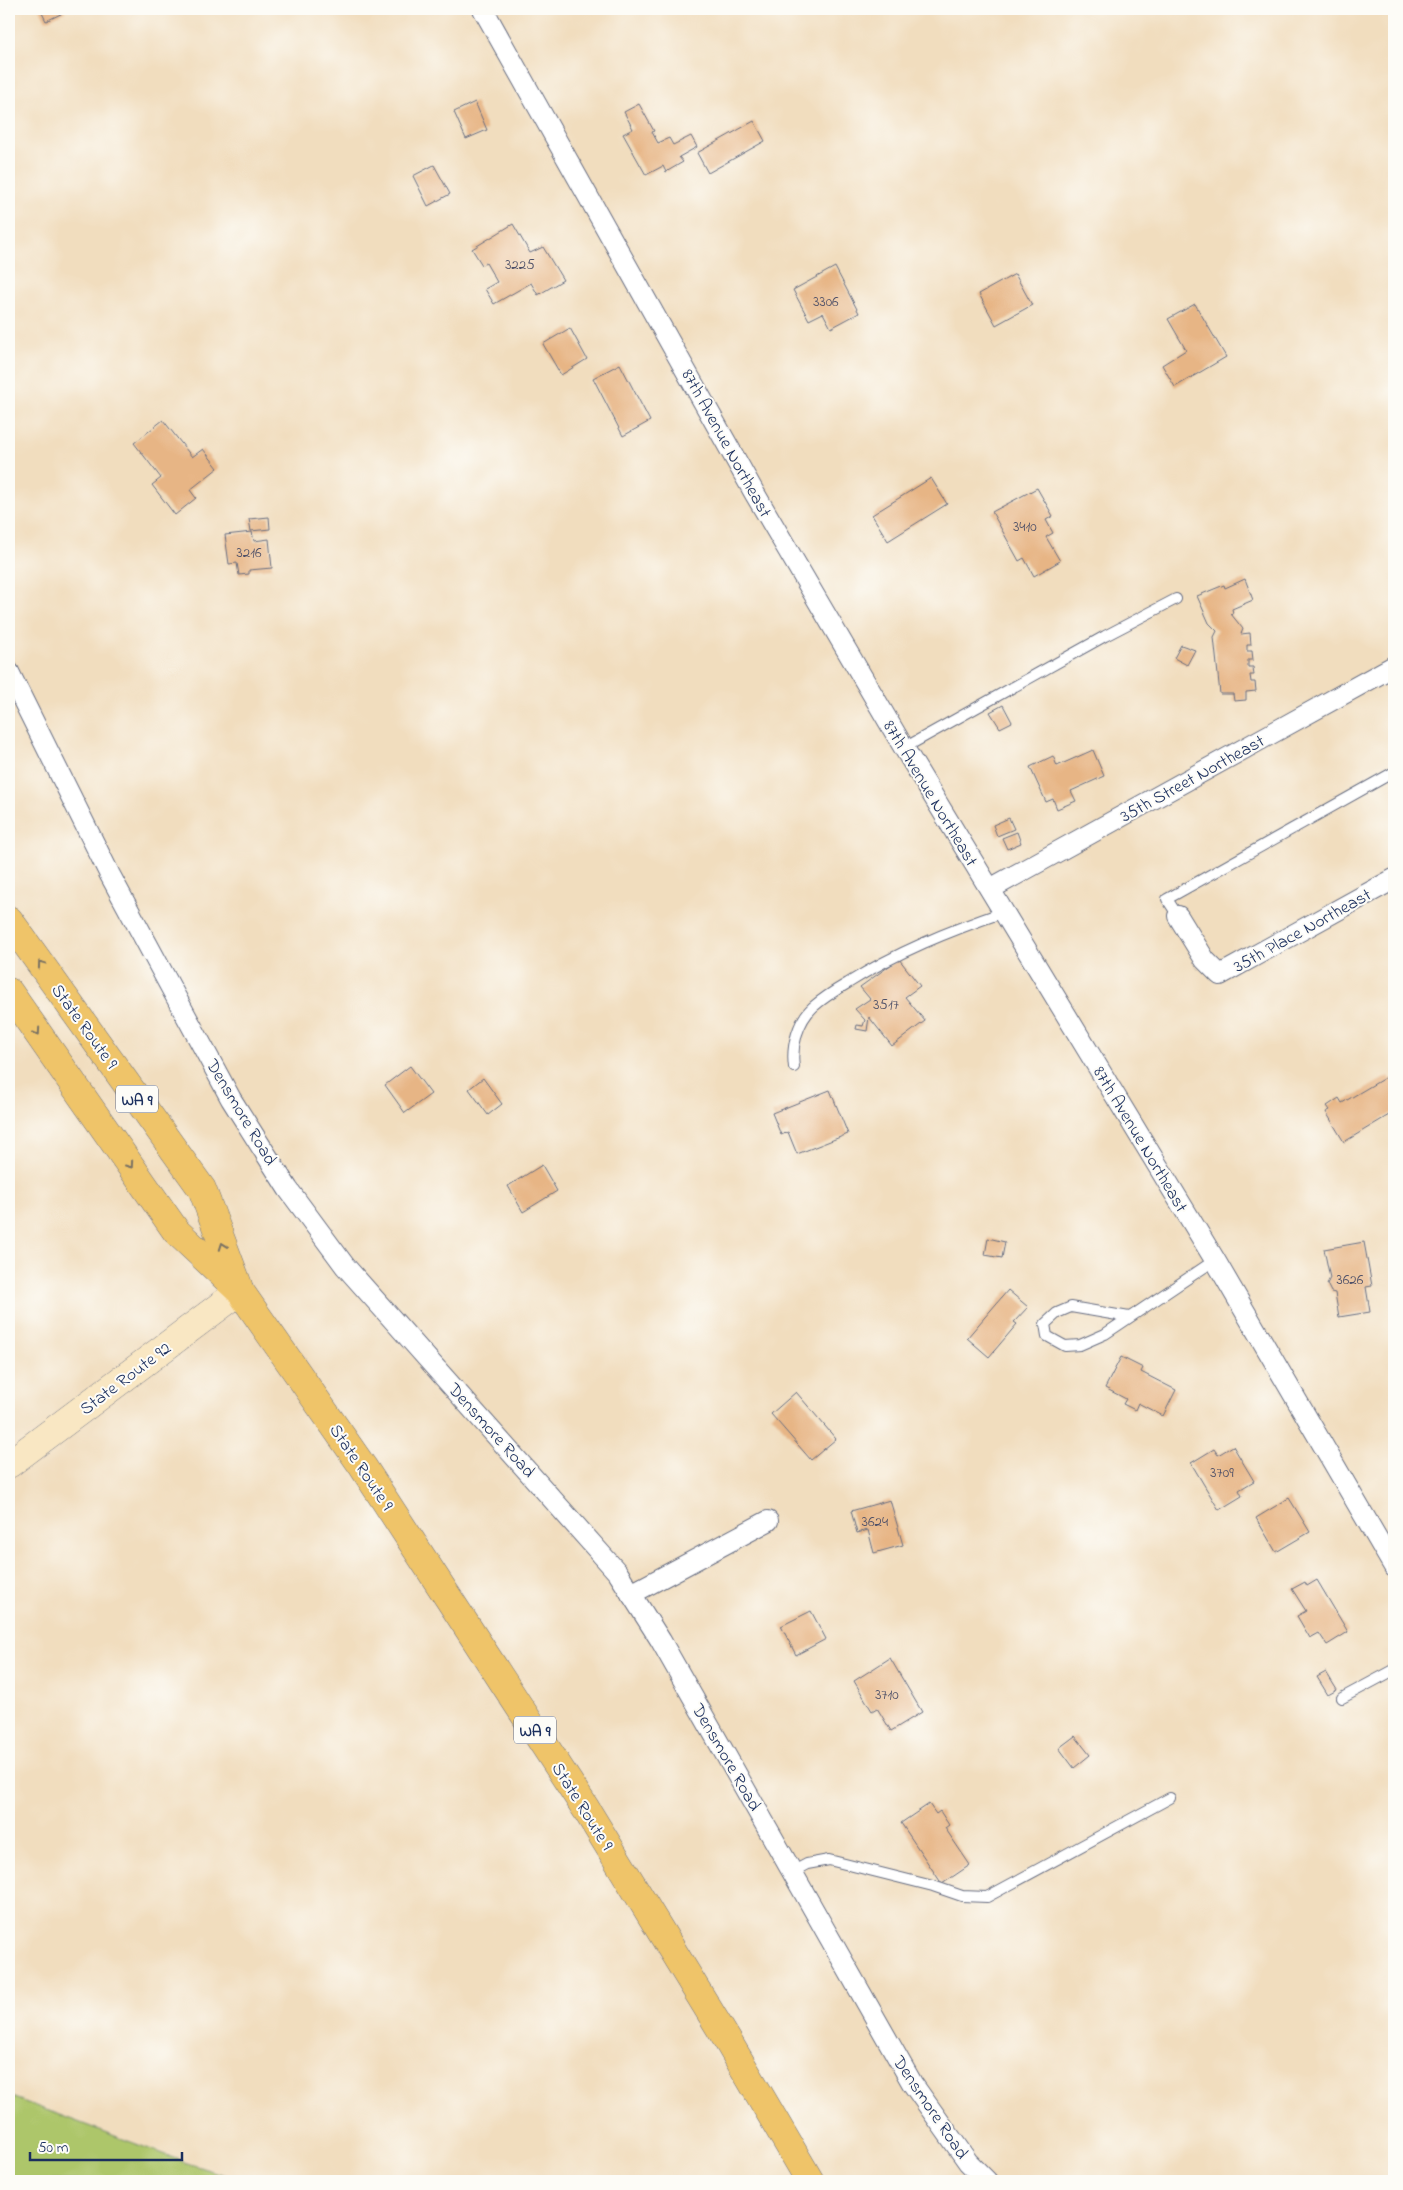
<svg xmlns="http://www.w3.org/2000/svg" width="1403" height="2190" viewBox="0 0 1403 2190" font-family="'Indie Flower',sans-serif">
<style>
.green{fill:#adc66b;stroke:#647a64}
.building{fill:#e7b585}
.lines{fill:none;stroke-linecap:round;stroke-linejoin:round}
.lane-casing{stroke:#666c80;stroke-width:12}
.street-casing{stroke:#666c80;stroke-width:22}
.secondary-casing{stroke:#666c80;stroke-width:29}
.primary-casing{stroke:#666c80;stroke-width:29}
.lane{stroke:#fff;stroke-width:10}
.street{stroke:#fff;stroke-width:20}
.secondary{stroke:#f9e7c3;stroke-width:28}
.primary{stroke:#efc469;stroke-width:28}
.oneway{stroke:#7a7263}
.labels{text-anchor:middle;stroke-width:4;stroke-linejoin:round;paint-order:stroke}
.number-label{font-size:15px;fill:#4e5068}
.shield{fill:#fdfcf7;stroke:#5f6c8c;stroke-width:1}
.shield-label{font-size:16px;font-weight:bold;fill:#1b2f5e}
.street-label{font-size:18px;fill:#1b2f5e;stroke:#fdfcf7}
</style>
<rect width="100%" height="100%" fill="#fdfcf7"/>
<filter id="ink" filterUnits="userSpaceOnUse"><feTurbulence type="fractalNoise" baseFrequency=".02" numOctaves="2"/><feDisplacementMap in="SourceGraphic" scale="10" xChannelSelector="R" yChannelSelector="G"/><feConvolveMatrix kernelMatrix="1 2 1 2 8 2 1 2 1" color-interpolation-filters="sRGB"/></filter>
<filter id="wash" filterUnits="userSpaceOnUse"><feTurbulence type="fractalNoise" baseFrequency=".0096" numOctaves="4" result="noise"/><feDisplacementMap in="SourceGraphic" scale="20" xChannelSelector="R" yChannelSelector="G"/><feGaussianBlur stdDeviation="1.12" result="paint"/><feColorMatrix in="noise" values="0 0 0 0 0 0 0 0 0 0 0 0 0 0 0 0 0 1.4 0 .05"/><feComposite in="paint" operator="in"/></filter>
<g filter="url(#wash)">
<rect width="100%" height="100%" fill="#f1ddbe"/>
<polygon class="green" points="9,2096 184,2162 243,2181 9,2181"/>
<g id="blocks">
<g class="building">
<polygon points="40,9 64,9 65,12 46,21"/>
<polygon points="475,102 487,130 466,139 454,112"/>
<polygon points="639,104 654,131 652,132 658,143 669,138 673,145 691,136 697,147 679,157 683,162 666,172 663,166 646,175 623,134 633,129 624,112"/>
<polygon points="754,121 765,141 708,173 697,153"/>
<polygon points="434,165 450,194 428,206 413,176"/>
<polygon points="513,224 530,253 543,247 563,280 538,295 531,283 494,304 485,289 497,282 486,263 482,265 472,249"/>
<polygon points="835,267 859,313 831,328 823,313 809,320 793,290"/>
<polygon points="1015,274 1032,305 996,325 979,294"/>
<polygon points="1195,304 1226,357 1175,387 1162,365 1186,350 1168,319"/>
<polygon points="570,328 587,359 561,375 543,344"/>
<polygon points="620,364 650,421 623,436 593,378"/>
<polygon points="163,420 192,457 203,449 218,468 190,490 196,498 175,515 152,485 161,478 134,443"/>
<polygon points="931,478 947,504 888,541 872,515"/>
<polygon points="1037,488 1053,516 1046,520 1053,533 1046,537 1060,561 1034,576 1024,558 1019,561 992,512"/>
<polygon points="269,517 270,529 251,531 249,519"/>
<polygon points="252,532 254,541 269,539 272,568 249,570 249,574 239,575 237,563 229,564 225,535"/>
<polygon points="1245,579 1253,600 1232,609 1233,613 1231,614 1243,629 1241,634 1250,633 1251,645 1247,645 1247,651 1252,651 1253,660 1248,660 1248,667 1253,667 1254,675 1250,675 1251,682 1255,682 1256,691 1246,692 1246,700 1234,701 1233,694 1220,694 1214,637 1217,631 1209,623 1197,596 1224,585 1225,588"/>
<polygon points="1181,645 1195,650 1187,665 1174,658"/>
<polygon points="1003,705 1012,722 1000,728 990,712"/>
<polygon points="1093,750 1104,776 1071,791 1076,801 1057,809 1053,799 1046,802 1030,767 1053,756 1057,766"/>
<polygon points="1009,818 1014,829 997,836 993,825"/>
<polygon points="1017,832 1021,843 1007,849 1002,838"/>
<polygon points="899,959 920,986 905,997 925,1021 892,1046 869,1017 867,1031 856,1029 857,1025 863,1026 865,1020 855,1009 870,999 860,987"/>
<polygon points="410,1066 431,1094 405,1113 385,1085"/>
<polygon points="1388,1076 1390,1080 1394,1078 1394,1112 1344,1142 1326,1112 1330,1110 1327,1106 1339,1098 1342,1103"/>
<polygon points="483,1078 502,1104 488,1115 469,1089"/>
<polygon points="830,1090 848,1134 797,1154 788,1132 781,1135 772,1113"/>
<polygon points="542,1165 557,1191 523,1212 508,1186"/>
<polygon points="988,1238 1005,1242 1002,1258 985,1255"/>
<polygon points="1364,1242 1372,1286 1366,1287 1370,1312 1339,1317 1335,1293 1331,1292 1327,1284 1330,1278 1324,1249"/>
<polygon points="1008,1290 1028,1307 1014,1322 1017,1324 989,1357 967,1338"/>
<polygon points="1121,1357 1143,1368 1141,1372 1176,1390 1163,1416 1138,1403 1135,1410 1123,1404 1126,1399 1105,1388"/>
<polygon points="796,1392 836,1439 811,1460 771,1414"/>
<polygon points="1233,1446 1254,1481 1239,1490 1242,1496 1219,1510 1191,1463 1214,1449 1218,1455"/>
<polygon points="1289,1498 1310,1532 1276,1552 1256,1518"/>
<polygon points="890,1500 903,1545 874,1553 868,1530 857,1533 851,1511"/>
<polygon points="1317,1580 1348,1632 1327,1645 1319,1633 1310,1638 1297,1616 1306,1611 1292,1589 1305,1582 1307,1586"/>
<polygon points="811,1611 826,1639 796,1655 781,1626"/>
<polygon points="890,1658 922,1712 891,1731 877,1708 872,1711 854,1681"/>
<polygon points="1326,1672 1337,1690 1328,1695 1317,1677"/>
<polygon points="1075,1736 1090,1755 1074,1768 1059,1748"/>
<polygon points="929,1804 936,1814 940,1811 949,1825 945,1828 970,1865 942,1884 901,1823"/>
</g>
</g>
</g>
<g filter="url(#ink)">
<use href="#blocks" fill-opacity="0" stroke="#666c80" stroke-width="1"/>
<g class="lines">
<g class="lane-casing">
<g id="lane">
<polyline points="904,748 1105,636 1176,599"/>
<polyline points="1178,916 1167,899 1394,772"/>
<path d="M 794,1067 C 791,1046 798,1021 813,1007 C 823,998 836,990 848,983 C 897,952 949,931 1004,912"/>
<polyline points="1129,1317 1071,1307 1057,1313 1045,1324 1047,1336 1065,1346 1080,1345 1105,1334 1215,1260"/>
<polyline points="1342,1698 1394,1670"/>
<polyline points="792,1872 807,1864 829,1860 933,1886 962,1896 987,1897 1170,1798"/>
</g>
</g>
<g class="street-casing">
<g id="street">
<polyline points="483,9 755,494 904,748 1215,1260 1394,1567"/>
<polyline points="9,672 110,875 231,1099 288,1189 345,1266 618,1573 661,1641 912,2083 968,2162 987,2181"/>
<polyline points="990,889 1394,666"/>
<polyline points="1178,916 1205,960 1220,975 1394,879"/>
<polyline points="631,1594 768,1521"/>
</g>
</g>
<g class="secondary-casing">
<polyline id="secondary" points="9,1464 240,1291"/>
</g>
<g class="primary-casing">
<g id="primary">
<polyline points="9,920 202,1189 238,1285"/>
<polyline points="9,992 176,1231 240,1291 363,1467 586,1809 729,2043 810,2181"/>
</g>
</g>
<use href="#lane" class="lane"/>
<use href="#street" class="street"/>
<use href="#secondary" class="secondary"/>
<use href="#primary" class="primary"/>
</g>
<defs><path id="oneway-chevron" d="M-2-3.5L2.5 0L-2 3.5" fill="none" stroke-width="1.6" stroke-linecap="round" stroke-linejoin="round" transform="scale(1.25)"/></defs>
<g class="oneway">
<use href="#oneway-chevron" transform="translate(41 964) rotate(-126)"/>
<use href="#oneway-chevron" transform="translate(37 1032) rotate(55)"/>
<use href="#oneway-chevron" transform="translate(130 1165) rotate(55)"/>
<use href="#oneway-chevron" transform="translate(223 1246) rotate(-110)"/>
</g>
</g>
<g class="labels">
<g class="number-label">
<text x="520" y="269">3225</text>
<text x="826" y="306">3306</text>
<text x="1025" y="531">3410</text>
<text x="249" y="557">3216</text>
<text x="886" y="1009">3517</text>
<text x="1350" y="1284">3626</text>
<text x="1222" y="1477">3709</text>
<text x="875" y="1526">3624</text>
<text x="887" y="1699">3710</text>
</g>
<g class="shield">
<rect x="116" y="1085.5" width="42" height="27" rx="4"/>
<rect x="514" y="1716.5" width="42" height="27" rx="4"/>
</g>
<g class="shield-label">
<text x="137" y="1105">WA 9</text>
<text x="535" y="1736">WA 9</text>
</g>
<g class="street-label">
<text transform="translate(727 443) rotate(61)" y="6">87th Avenue Northeast</text>
<text transform="translate(1192 778) rotate(-29)" y="6">35th Street Northeast</text>
<text transform="translate(931 793) rotate(59)" y="6">87th Avenue Northeast</text>
<text transform="translate(1302 930) rotate(-29)" y="6">35th Place Northeast</text>
<text transform="translate(85 1026) rotate(54)" y="6">State Route 9</text>
<text transform="translate(242 1112) rotate(59)" y="6">Densmore Road</text>
<text transform="translate(1141 1139) rotate(59)" y="6">87th Avenue Northeast</text>
<text transform="translate(125 1378) rotate(-37)" y="6">State Route 92</text>
<text transform="translate(492 1430) rotate(48)" y="6">Densmore Road</text>
<text transform="translate(362 1467) rotate(56)" y="6">State Route 9</text>
<text transform="translate(727 1757) rotate(60)" y="6">Densmore Road</text>
<text transform="translate(583 1806) rotate(58)" y="6">State Route 9</text>
<text transform="translate(931 2107) rotate(56)" y="6">Densmore Road</text>
</g>
</g>
<rect width="1403" height="2190" fill="none" stroke="#fdfcf7" stroke-width="30"/>
<path d="M30 2152v8h152v-8" fill="none" stroke="#1b2f5e" stroke-width="2.5"/>
<text x="38" y="2152" font-size="15" fill="#1b2f5e" stroke="#fdfcf7" stroke-width="4" paint-order="stroke">50 m</text>
</svg>
